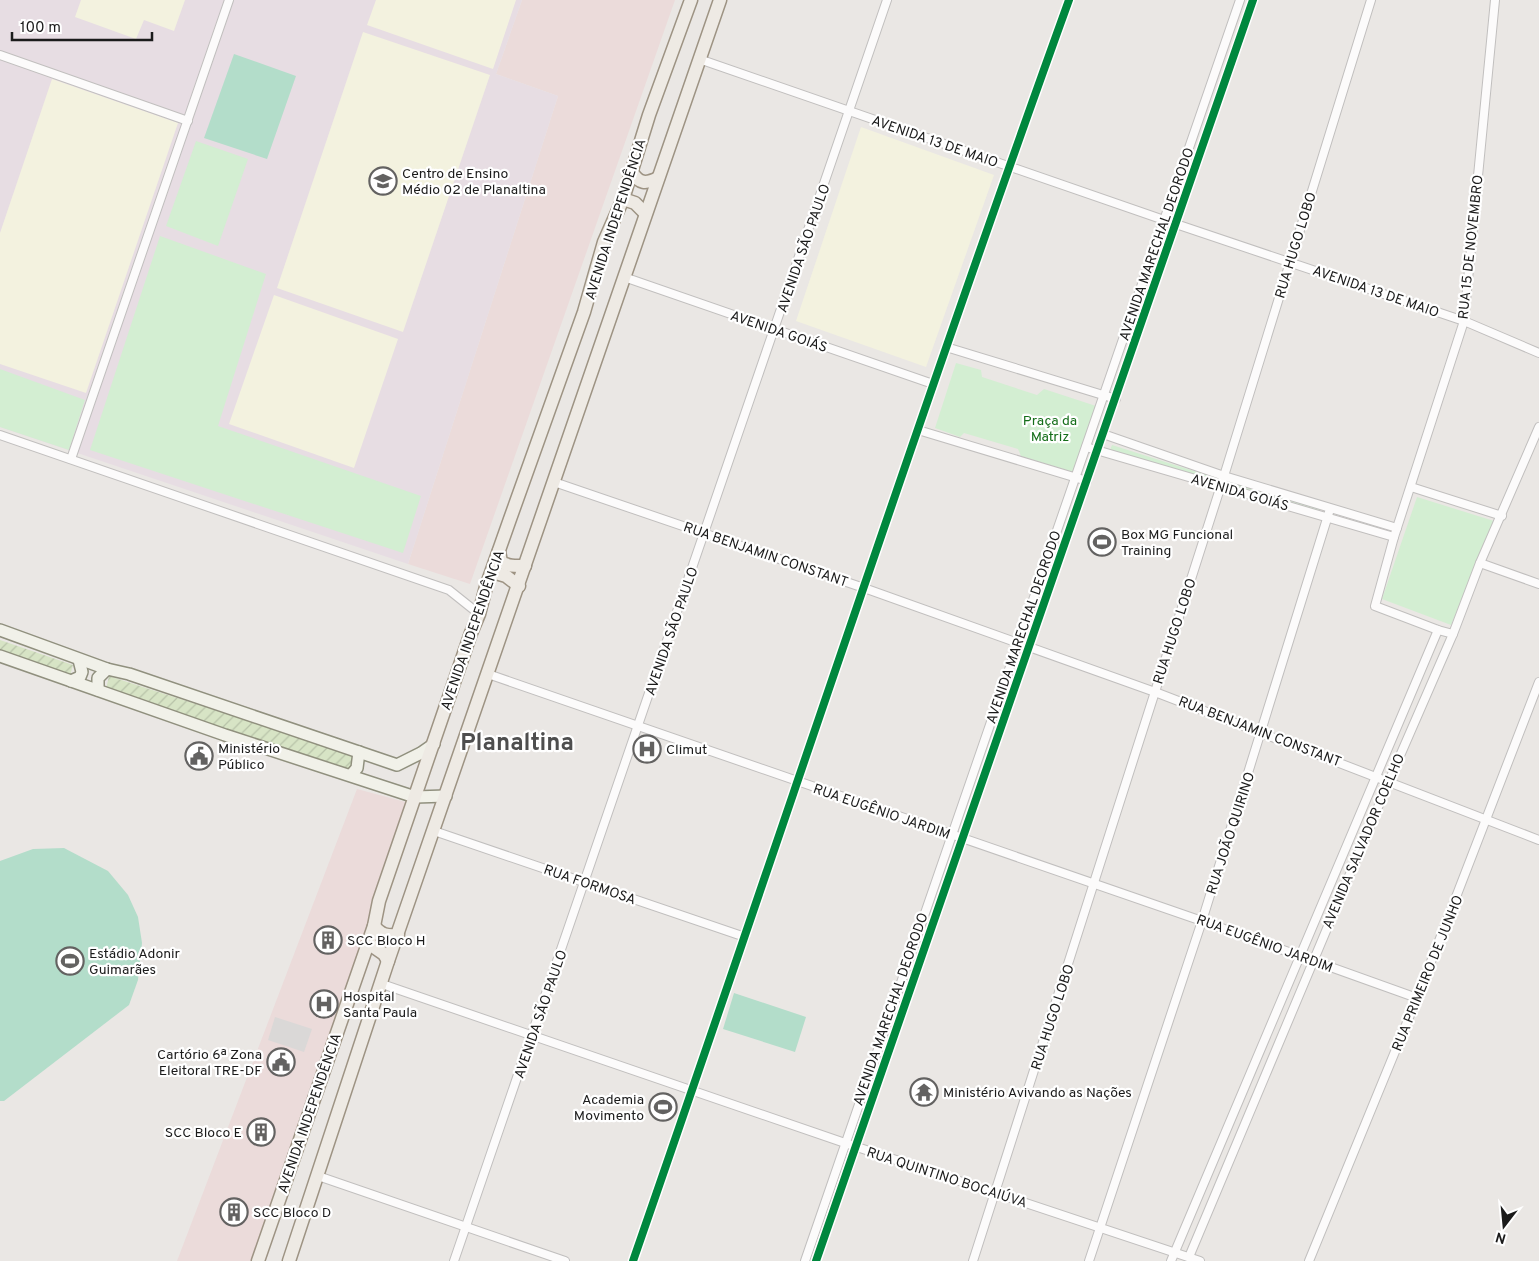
<svg xmlns="http://www.w3.org/2000/svg" width="1539" height="1261" viewBox="0 0 1539 1261" font-family="Overpass,sans-serif">
<style>
.commercial{fill:#ebdbda}
.industrial{fill:#e7dde3}
.education{fill:#f3f2df}
.park{fill:#d3eed2}
.garden{fill:url(#garden-furrows)}
.pitch{fill:#b3ddca}
.parking{fill:#dad8d7}
.lines{fill:none;stroke-linecap:round;stroke-linejoin:round}
.street-casing{stroke:#c1bfbe;stroke-width:10}
.secondary-casing{stroke:#90907e;stroke-width:14}
.primary-casing{stroke:#9d9383;stroke-width:15}
.street{stroke:#fcfbfb;stroke-width:8}
.secondary{stroke:#f1f1e9;stroke-width:11}
.primary{stroke:#eeeae4;stroke-width:12}
.cycleway-casing{stroke:#fff;stroke-width:11}
.cycleway{stroke:#00873e;stroke-width:8}
.labels{text-anchor:middle;stroke-width:4.5;stroke-linejoin:round;paint-order:stroke}
.street-label{font-size:14px;fill:#1b1b1b;stroke:#fff}
.poi-label{font-size:14px;fill:#1b1b1b;stroke:#fff;text-anchor:start}
.park-label{font-size:14px;fill:#156e1a;stroke:#fff}
.town-label{font-size:24px;font-weight:bold;fill:#4e4e4e;stroke:#fff}
</style>
<defs>
<pattern id="garden-furrows" width="10" height="10" patternUnits="userSpaceOnUse" patternTransform="scale(1.25)"><rect width="10" height="10" fill="#d7e4c5"/><path d="M-1 1l2-2M0 10L10 0M9 11l2-2" fill="none" stroke="#b8c3a9"/></pattern>
</defs>
<rect width="100%" height="100%" fill="#eae7e4"/>
<g class="commercial">
<polygon points="522,0 675,0 470,584 408,564 558,96 496,74"/>
<polygon points="357,789 409,803 253,1261 177,1261"/>
</g>
<polygon class="industrial" points="0,0 522,0 496,74 558,96 408,564 0,427"/>
<g class="education">
<polygon points="81,0 185,0 174,31 144,20 136,39 75,17"/>
<polygon points="376,0 516,0 493,69 367,25"/>
<polygon points="363,32 490,75 403,332 277,288"/>
<polygon points="52,79 178,123 86,393 0,364 0,233"/>
<polygon points="861,127 994,175 926,367 796,321"/>
<polygon points="274,295 398,339 354,468 229,424"/>
</g>
<g class="park">
<polygon points="196,141 248,159 218,246 166,226"/>
<polygon points="160,236 266,274 218,426 421,496 403,553 90,450"/>
<polygon points="956,363 981,370 982,377 1037,395 1044,389 1096,406 1073,472 1021,456 1018,449 964,433 960,437 935,428"/>
<polygon points="0,369 85,400 69,450 0,427"/>
<polygon points="1112,445 1216,478 1215,482 1110,450"/>
<polygon points="1234,484 1319,509 1319,513 1233,488"/>
<polygon points="1417,497 1494,521 1451,625 1382,599"/>
</g>
<g class="garden">
<polygon points="0,640 73,665 70,676 0,652"/>
<polygon points="109,676 354,755 349,770 106,689"/>
</g>
<g class="pitch">
<polygon points="234,54 296,76 267,159 204,138"/>
<polygon points="64,848 108,871 128,895 138,917 142,943 138,980 129,1005 4,1101 0,1101 0,861 33,849"/>
<polygon points="734,993 806,1017 795,1052 723,1029"/>
</g>
<polygon class="parking" points="275,1017 312,1029 304,1052 268,1040"/>
<g class="lines">
<g class="street-casing">
<g id="street">
<polyline points="0,55 188,121"/>
<polyline points="699,59 1164,220 1464,321 1539,353"/>
<polyline points="624,277 933,384"/>
<polyline points="946,347 1116,399"/>
<polyline points="918,430 1087,481"/>
<polyline points="1103,434 1224,476 1397,528"/>
<polyline points="0,435 449,590 479,614"/>
<polyline points="1086,447 1394,537"/>
<polyline points="71,459 229,0"/>
<polyline points="554,482 864,588 1155,692 1539,840"/>
<polyline points="1411,487 1502,516"/>
<polyline points="1480,563 1539,584"/>
<polyline points="1453,634 1438,630 1375,606 1394,537 1464,321 1495,0"/>
<polyline points="488,674 1202,921 1417,998"/>
<polyline points="434,831 745,937"/>
<polyline points="382,984 845,1143 1200,1261"/>
<polyline points="318,1176 565,1261"/>
<polyline points="1189,1257 1389,781 1453,634 1480,563 1539,427"/>
<polyline points="454,1261 887,0"/>
<path d="M 633,1261 C 779,841 918,418 1069,0"/>
<polyline points="805,1261 1240,0"/>
<polyline points="816,1261 1253,0"/>
<polyline points="973,1261 1224,476 1371,0"/>
<polyline points="1089,1261 1202,921 1330,509"/>
<polyline points="1171,1261 1438,630"/>
<polyline points="1309,1261 1417,998 1539,682"/>
</g>
</g>
<g class="secondary-casing">
<g id="secondary">
<polyline points="0,630 107,669 129,674 397,765 421,753 434,744"/>
<polyline points="0,656 225,735 415,797 446,796"/>
<polyline points="71,681 80,677 82,672 79,660"/>
<polyline points="98,690 98,678 107,669"/>
<polyline points="351,775 357,768 359,752"/>
</g>
</g>
<g class="primary-casing">
<g id="primary">
<path d="M 632,172 C 639,184 646,184 658,178"/>
<polyline points="623,199 635,203 645,213"/>
<path d="M 499,551 L 501,562 C 510,567 516,566 525,566"/>
<polyline points="492,572 506,576 519,586"/>
<path d="M 374,926 C 381,935 387,936 398,935"/>
<polyline points="368,943 384,954 388,961"/>
<polyline points="258,1261 374,926 379,901 471,633 479,614 486,587 510,519 584,312 604,242 623,199 649,115 691,0"/>
<polyline points="289,1261 388,961 720,0"/>
</g>
</g>
<use href="#street" class="street"/>
<use href="#secondary" class="secondary"/>
<use href="#primary" class="primary"/>
<g class="cycleway-casing">
<g id="cycleway">
<path d="M 633,1261 C 779,841 918,418 1069,0"/>
<polyline points="816,1261 1253,0"/>
</g>
</g>
<use href="#cycleway" class="cycleway"/>
</g>
<defs>
<g id="school-ring" transform="scale(1.4375)"><circle r="9.5" fill="#fff" stroke="#636261" stroke-width="1.5"/><path d="M0-5L7-2L0 1L-7-2ZM-4 1L0 2.5L4 1V4Q0 6-4 4Z" fill="#636261"/></g>
<g id="stadium-ring" transform="scale(1.4375)"><circle r="9.5" fill="#fff" stroke="#636261" stroke-width="1.5"/><path d="M0-5a6.5 5 0 1 0 0 10a6.5 5 0 1 0 0-10ZM-3.5-1.8h7v3.6h-7Z" fill="#636261"/></g>
<g id="hospital-ring" transform="scale(1.4375)"><circle r="9.5" fill="#fff" stroke="#636261" stroke-width="1.5"/><path d="M-5-5h3v3.5h4V-5h3V5h-3V1.5h-4V5h-3Z" fill="#636261"/></g>
<g id="civic-ring" transform="scale(1.4375)"><circle r="9.5" fill="#fff" stroke="#636261" stroke-width="1.5"/><path d="M-.6-6.5H3V-4.5H.6V-3L4-1V1h2V6H-6V1h2V-1L-.6-3ZM-1.2 2.5V6h2.4V2.5Z" fill="#636261"/></g>
<g id="building-ring" transform="scale(1.4375)"><circle r="9.5" fill="#fff" stroke="#636261" stroke-width="1.5"/><path d="M-4-6H4V6H1V3H-1V6H-4ZM-2.5-4.3h1.7v1.8h-1.7ZM.8-4.3h1.7v1.8H.8ZM-2.5-1h1.7V.8h-1.7ZM.8-1h1.7V.8H.8Z" fill="#636261"/></g>
<g id="temple-ring" transform="scale(1.4375)"><circle r="9.5" fill="#fff" stroke="#636261" stroke-width="1.5"/><path d="M0-6L5-2H3V0L6.5 2.5H4V6H1.5V3h-3V6H-4V2.5H-6.5L-3 0V-2H-5Z" fill="#636261"/></g>
</defs>
<g fill-rule="evenodd">
<use href="#school-ring" x="383" y="181"/>
<use href="#stadium-ring" x="1102" y="542"/>
<use href="#hospital-ring" x="647" y="749"/>
<use href="#civic-ring" x="199" y="756"/>
<use href="#building-ring" x="328" y="940"/>
<use href="#stadium-ring" x="70" y="961"/>
<use href="#hospital-ring" x="324" y="1004"/>
<use href="#civic-ring" x="281" y="1062"/>
<use href="#temple-ring" x="924" y="1092"/>
<use href="#stadium-ring" x="663" y="1107"/>
<use href="#building-ring" x="261" y="1132"/>
<use href="#building-ring" x="234" y="1212"/>
</g>
<g class="labels">
<g class="street-label">
<text transform="translate(935 141) rotate(19)" y="5">AVENIDA 13 DE MAIO</text>
<text transform="translate(615 219) rotate(-72)" y="5">AVENIDA INDEPENDÊNCIA</text>
<text transform="translate(1156 244) rotate(-71)" y="5">AVENIDA MARECHAL DEORODO</text>
<text transform="translate(1295 245) rotate(-73)" y="5">RUA HUGO LOBO</text>
<text transform="translate(1470 247) rotate(-84)" y="5">RUA 15 DE NOVEMBRO</text>
<text transform="translate(803 248) rotate(-71)" y="5">AVENIDA SÃO PAULO</text>
<text transform="translate(1376 291) rotate(19)" y="5">AVENIDA 13 DE MAIO</text>
<text transform="translate(779 331) rotate(19)" y="5">AVENIDA GOIÁS</text>
<text transform="translate(1240 492) rotate(16)" y="5">AVENIDA GOIÁS</text>
<text transform="translate(766 554) rotate(19)" y="5">RUA BENJAMIN CONSTANT</text>
<text transform="translate(1023 627) rotate(-71)" y="5">AVENIDA MARECHAL DEORODO</text>
<text transform="translate(472 630) rotate(-71)" y="5">AVENIDA INDEPENDÊNCIA</text>
<text transform="translate(671 631) rotate(-71)" y="5">AVENIDA SÃO PAULO</text>
<text transform="translate(1174 631) rotate(-72)" y="5">RUA HUGO LOBO</text>
<text transform="translate(1260 731) rotate(21)" y="5">RUA BENJAMIN CONSTANT</text>
<text transform="translate(882 811) rotate(19)" y="5">RUA EUGÊNIO JARDIM</text>
<text transform="translate(1230 833) rotate(-72)" y="5">RUA JOÃO QUIRINO</text>
<text transform="translate(1363 841) rotate(-67)" y="5">AVENIDA SALVADOR COELHO</text>
<text transform="translate(590 884) rotate(19)" y="5">RUA FORMOSA</text>
<text transform="translate(1265 943) rotate(20)" y="5">RUA EUGÊNIO JARDIM</text>
<text transform="translate(1427 973) rotate(-68)" y="5">RUA PRIMEIRO DE JUNHO</text>
<text transform="translate(890 1009) rotate(-71)" y="5">AVENIDA MARECHAL DEORODO</text>
<text transform="translate(540 1014) rotate(-71)" y="5">AVENIDA SÃO PAULO</text>
<text transform="translate(1052 1017) rotate(-72)" y="5">RUA HUGO LOBO</text>
<text transform="translate(309 1113) rotate(-71)" y="5">AVENIDA INDEPENDÊNCIA</text>
<text transform="translate(947 1177) rotate(18)" y="5">RUA QUINTINO BOCAIÚVA</text>
</g>
<g class="poi-label">
<text x="402" y="178">Centro de Ensino<tspan x="402" dy="16">Médio 02 de Planaltina</tspan></text>
<text x="1121" y="539">Box MG Funcional<tspan x="1121" dy="16">Training</tspan></text>
<text x="218" y="753">Ministério<tspan x="218" dy="16">Público</tspan></text>
<text x="666" y="754">Climut</text>
<text x="347" y="945">SCC Bloco H</text>
<text x="89" y="958">Estádio Adonir<tspan x="89" dy="16">Guimarães</tspan></text>
<text x="343" y="1001">Hospital<tspan x="343" dy="16">Santa Paula</tspan></text>
<text x="262" y="1059" text-anchor="end">Cartório 6ª Zona<tspan x="262" dy="16">Eleitoral TRE-DF</tspan></text>
<text x="943" y="1097">Ministério Avivando as Nações</text>
<text x="644" y="1104" text-anchor="end">Academia<tspan x="644" dy="16">Movimento</tspan></text>
<text x="242" y="1137" text-anchor="end">SCC Bloco E</text>
<text x="253" y="1217">SCC Bloco D</text>
</g>
<g class="park-label">
<text x="1050" y="425">Praça da<tspan x="1050" dy="16">Matriz</tspan></text>
</g>
<g class="town-label">
<text x="517" y="750">Planaltina</text>
</g>
</g>
<g transform="translate(1504 1226) rotate(196)" stroke="#ffffff" stroke-width="4" paint-order="stroke">
<path d="M0-4L9 19L0 12L-9 19Z" fill="#1b1b1b"/>
<text y="-8" font-size="14" font-weight="bold" text-anchor="middle" fill="#1b1b1b">N</text>
</g>
<path d="M12 32v8h140v-8" fill="none" stroke="#1b1b1b" stroke-width="2.5"/>
<text x="20" y="32" font-size="15" fill="#1b1b1b" stroke="#ffffff" stroke-width="4" paint-order="stroke">100 m</text>
</svg>
